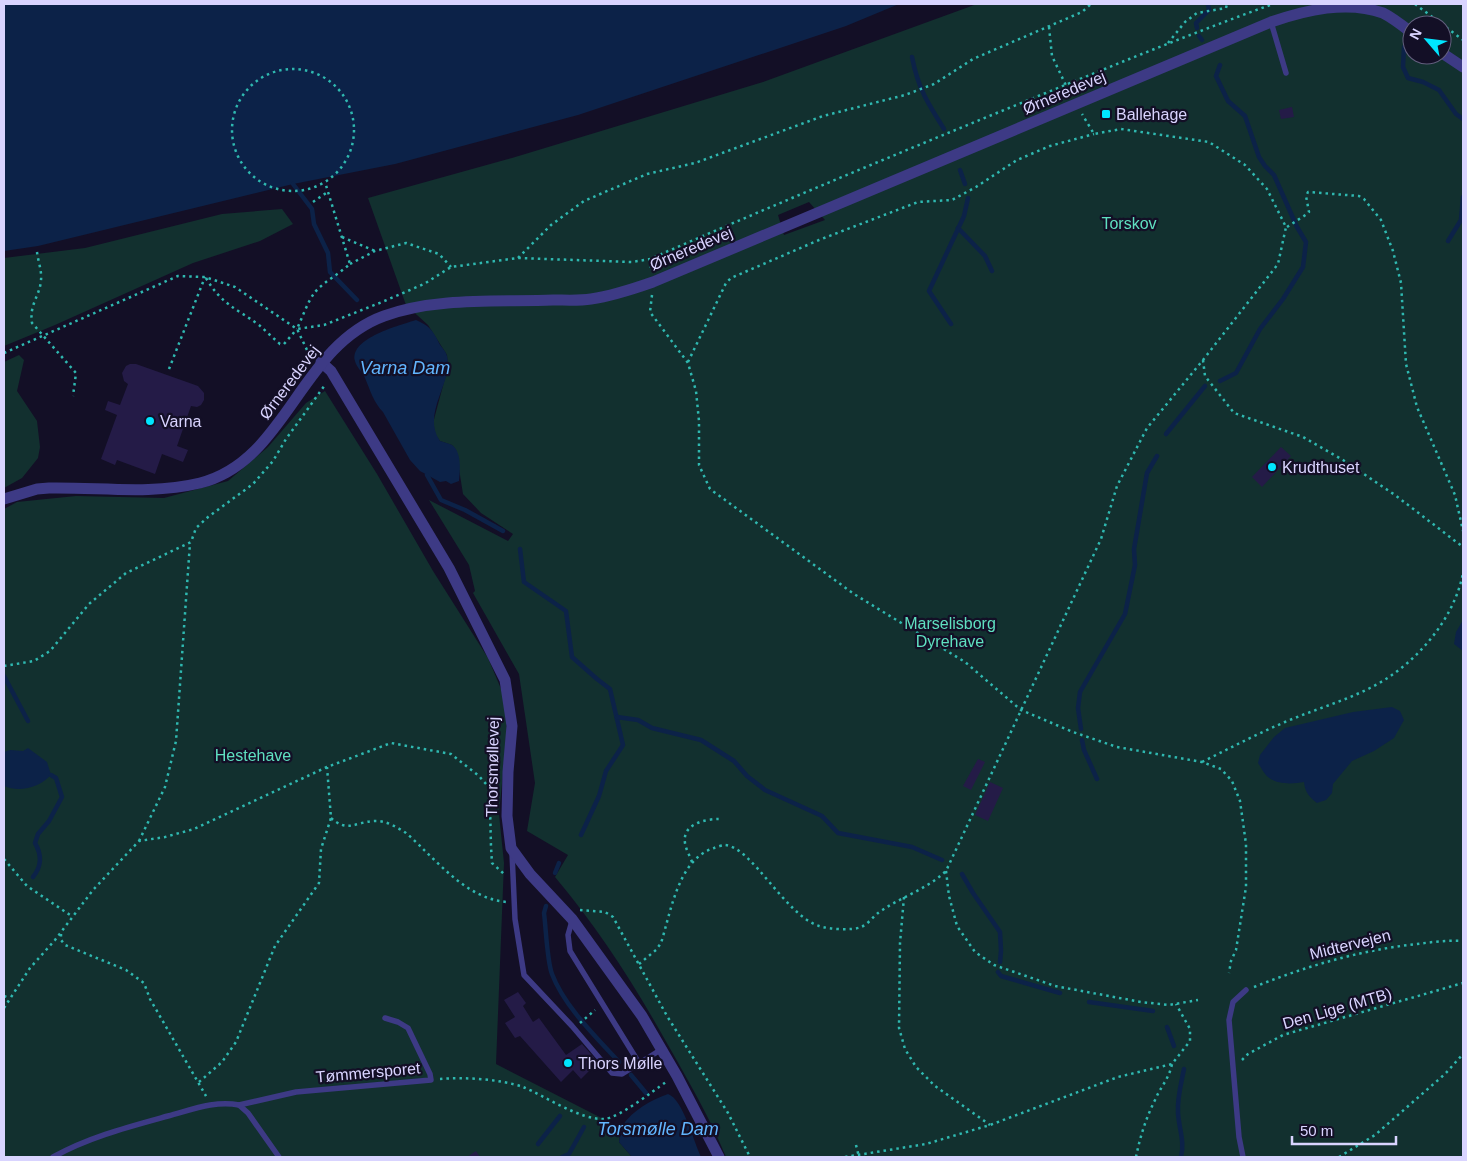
<svg xmlns="http://www.w3.org/2000/svg" width="1467" height="1161" viewBox="0 0 1467 1161" font-family="Helvetica,sans-serif">
<style>
.green{fill:#12302f;fill-rule:evenodd}
.water{fill:#0c2248}
.lines{fill:none;stroke-linecap:round;stroke-linejoin:round}
.stream{stroke:#0c2248;stroke-width:4.5}
.building{fill:#241b47}
.path{stroke:#2fb8b0;stroke-width:2.5;stroke-dasharray:2.5 4;stroke-linecap:butt}
.service{stroke:#3d3a85;stroke-width:5.5}
.minor{stroke:#3d3a85;stroke-width:11}
.poi-dot{fill:#00e5ff;stroke:#130f26;stroke-width:2}
.labels{text-anchor:middle;stroke-width:4.5;stroke-linejoin:round;paint-order:stroke}
.street-label{font-size:16px;fill:#d9d4ff;stroke:#130f26}
.poi-label{font-size:16px;fill:#d9d4ff;stroke:#130f26;text-anchor:start}
.park-label{font-size:16px;fill:#5fe0c0;stroke:#130f26}
.water-label{font-size:18px;font-style:italic;fill:#62b6ff;stroke:#130f26}
</style>
<rect width="100%" height="100%" fill="#130f26"/>
<g class="green">
<path d="M 977,4 L 1463,4 L 1463,1157 L 726,1157 C 710,1118 689,1082 668,1045 C 635,986 599,929 555,877 L 568,855 L 527,831 L 535,783 L 519,674 L 473,593 L 475,591 L 469,565 L 429,500 L 508,541 L 513,534 L 481,513 L 463,494 L 456,450 L 452,445 L 440,441 L 435,434 L 433,423 L 448,367 L 447,355 L 428,325 L 406,305 L 368,198 L 512,158 L 763,82 ZM 1412,25 L 1442,25 L 1442,55 L 1412,55 ZM 809,202 L 825,220 L 784,235 L 778,215 Z"/>
<polygon points="282,209 293,224 260,241 193,263 55,325 4,346 4,258 85,248 222,214"/>
<polygon points="19,355 24,360 17,391 37,421 40,447 38,458 22,478 4,488 4,362"/>
<polygon points="325,391 377,474 433,571 488,658 504,696 507,732 499,814 504,863 496,1064 621,1128 619,1142 632,1157 4,1157 4,509 17,502 76,496 164,498 228,481 268,447 306,403"/>
</g>
<g class="water">
<polygon points="4,4 899,4 846,26 578,115 395,164 293,184 38,246 4,251"/>
<path d="M 416,320 C 428,325 433,330 439,343 C 441,347 446,351 447,356 C 454,381 421,413 440,441 C 443,442 448,443 452,445 C 462,452 460,471 459,481 L 451,484 L 446,481 L 440,482 L 420,471 L 410,460 L 383,412 C 374,403 370,390 365,378 C 362,372 356,366 355,361 C 349,338 401,325 416,320 Z"/>
<polygon points="1463,620 1463,651 1454,644 1456,632"/>
<path d="M 1392,707 L 1400,711 L 1404,720 L 1394,738 L 1374,751 L 1352,761 L 1333,784 L 1332,793 L 1326,800 L 1317,803 C 1309,797 1305,792 1304,782 C 1293,784 1277,785 1268,777 C 1264,774 1261,767 1258,763 L 1260,755 L 1274,737 L 1285,728 L 1353,712 Z"/>
<path d="M 28,748 L 47,762 L 51,775 C 40,787 20,793 4,786 L 4,752 L 10,750 L 23,751 Z"/>
<path d="M 668,1094 C 683,1099 694,1143 701,1157 L 632,1157 L 619,1142 C 620,1137 620,1131 622,1126 C 633,1110 651,1100 668,1094 Z"/>
</g>
<g class="lines">
<g class="stream">
<polyline points="1197,28 1196,23 1209,10 1208,4"/>
<polyline points="1199,36 1202,40"/>
<polyline points="1404,47 1403,67 1408,78 1423,82 1439,90 1456,114 1463,119"/>
<path d="M 912,57 C 918,88 927,102 944,129"/>
<polyline points="1220,65 1216,76 1228,101 1245,116 1259,157 1265,166 1274,175 1297,227 1306,242 1303,267 1283,299 1260,329 1236,373 1220,381"/>
<polyline points="960,170 965,184"/>
<polyline points="293,184 312,209 314,224 328,253 330,272 357,300"/>
<polyline points="958,228 985,256 992,271"/>
<polyline points="1448,241 1461,220 1463,197"/>
<polyline points="951,324 929,291 964,216 968,198"/>
<polyline points="1166,434 1205,386"/>
<polyline points="427,475 441,500 465,510 503,531"/>
<polyline points="520,549 524,582 566,611 572,657 597,679 610,689 623,745 606,771 599,796 581,835"/>
<polyline points="4,676 28,721"/>
<polyline points="617,717 638,720 652,728 701,740 734,761 747,776 765,790 822,816 838,833 912,847 942,860"/>
<polyline points="1081,729 1078,708 1080,692 1125,614 1135,565 1134,549 1147,473 1157,456"/>
<polyline points="1082,740 1084,750 1097,779"/>
<polyline points="555,873 559,863"/>
<polyline points="962,874 973,893 1000,932 1001,951 1000,962"/>
<path d="M 33,877 C 42,866 42,855 35,843 L 38,834 L 49,821 L 62,797 L 56,778 L 51,775"/>
<path d="M 546,906 L 544,913 C 546,928 547,961 552,974 C 564,1006 596,1037 619,1062"/>
<polyline points="998,972 1001,976 1060,993"/>
<polyline points="1089,1002 1153,1011"/>
<polyline points="1167,1027 1174,1046"/>
<polyline points="631,1075 646,1093"/>
<polyline points="538,1144 560,1116"/>
<polyline points="562,1157 569,1154 584,1127"/>
<path d="M 1181,1157 C 1185,1142 1179,1129 1178,1113 C 1177,1098 1181,1084 1184,1069"/>
</g>
</g>
<g class="building">
<polygon points="1292,107 1294,117 1281,119 1279,110"/>
<polygon points="130,364 136,364 198,386 204,393 204,400 201,405 197,407 191,406 177,446 188,450 183,462 162,454 155,474 117,460 115,465 101,459 117,415 105,410 108,401 120,405 128,384 124,381 122,373 126,366"/>
<polygon points="1281,447 1291,456 1262,487 1252,477"/>
<polygon points="978,759 985,762 971,790 963,786"/>
<polygon points="990,782 1003,788 988,821 975,815"/>
<polygon points="518,992 526,1003 523,1006 533,1022 539,1018 566,1055 582,1044 598,1062 581,1079 573,1070 561,1082 520,1036 515,1038 505,1023 515,1017 504,1000"/>
<polygon points="476,1151 480,1157 467,1157"/>
</g>
<g class="lines">
<g class="path">
<polyline points="1415,4 1463,40"/>
<polyline points="1416,19 1425,25"/>
<polyline points="1049,27 1052,56 1070,94"/>
<polyline points="1442,37 1450,42"/>
<polyline points="1168,43 1185,22 1197,13 1226,8 1227,4"/>
<circle cx="293" cy="130" r="61"/>
<polyline points="313,202 329,191"/>
<polyline points="1287,227 1307,214 1309,212 1306,196 1308,192 1359,196 1364,199 1381,220 1393,251 1401,283 1406,364 1417,407 1455,495 1463,531"/>
<polyline points="342,237 375,251"/>
<path d="M 37,252 C 38,261 42,271 41,280 C 40,296 29,304 32,323 L 76,373 L 73,396"/>
<polyline points="518,258 551,225 584,201 647,174 695,163 823,116 905,95 934,84 973,59 1082,12 1091,4"/>
<polyline points="650,259 651,269"/>
<polyline points="350,264 375,251 406,243 439,254 451,267"/>
<path d="M 206,278 C 222,305 236,308 259,325 C 266,331 273,338 280,344 L 284,344 L 297,329"/>
<polyline points="652,295 650,312 688,363 696,391 699,421 699,465 710,489 854,594 965,662 1021,710 1073,732 1117,747 1202,762 1221,769 1232,781 1240,801 1246,844 1246,887 1236,950 1231,961 1229,973"/>
<path d="M 4,353 L 178,276 L 205,277 L 235,287 L 297,329 L 324,325 L 382,302 L 424,284 L 451,267 L 518,258 L 632,262 L 650,259 C 769,207 889,157 1009,108 C 1097,72 1184,36 1273,4"/>
<path d="M 312,354 L 307,350 L 297,329 C 302,318 308,301 315,292 C 325,281 339,274 350,264 L 325,182"/>
<polyline points="1203,360 1205,376 1234,413 1303,437 1343,460 1395,495 1463,547"/>
<polyline points="688,362 726,283 731,278 819,240 918,202 952,200 976,187 1017,160 1050,146 1094,134"/>
<polyline points="169,369 205,277"/>
<polyline points="4,666 34,661 50,651 89,604 126,573 191,542 196,528 208,517 253,484 273,461 286,439 325,385"/>
<path d="M 1202,762 C 1230,748 1257,734 1285,722 C 1313,710 1342,702 1370,688 C 1413,667 1454,621 1463,573"/>
<polyline points="494,785 490,807 491,847 492,863 504,874"/>
<path d="M 331,818 C 348,833 355,822 374,821 C 385,820 397,827 406,833 C 412,838 418,844 423,849 C 447,872 472,899 507,902"/>
<polyline points="139,841 165,787 176,741 190,543"/>
<polyline points="4,859 27,886 73,917"/>
<path d="M 692,862 C 690,856 686,850 685,843 C 682,824 705,819 719,819"/>
<polyline points="946,871 949,896 957,926 975,952 994,965 1055,986 1141,1002 1169,1005 1198,1000"/>
<polyline points="904,897 900,943 899,1028 905,1049 916,1067 935,1086 990,1125"/>
<polyline points="580,910 605,912 613,917 667,1016 728,1113 750,1157"/>
<polyline points="61,934 61,940 65,945 126,970 144,983 150,999 206,1096"/>
<path d="M 639,964 L 656,950 L 661,943 C 671,912 678,859 714,848 C 717,847 722,845 725,845 C 752,847 785,915 819,926 C 828,929 852,931 861,927 C 867,925 873,917 878,913 C 900,897 926,890 946,871 L 1101,539 L 1117,486 L 1147,428 L 1203,360 L 1278,264 L 1286,227 L 1267,189 L 1245,165 L 1209,142 L 1121,129 L 1094,134 L 1082,114"/>
<path d="M 1254,987 C 1307,966 1361,950 1417,944 C 1432,942 1448,940 1463,941"/>
<polyline points="4,996 9,998"/>
<polyline points="4,1008 30,968 55,940 93,890 139,841 165,837 194,829 327,767 391,743 451,754 479,776 492,791"/>
<polyline points="580,1023 595,1010"/>
<polyline points="1242,1060 1248,1054 1283,1035 1463,983"/>
<path d="M 440,1079 C 464,1077 500,1079 523,1087 C 545,1096 580,1120 604,1119 C 619,1118 653,1091 666,1082"/>
<polyline points="199,1082 222,1062 236,1042 275,946 319,883 321,849 331,818 327,767"/>
<polyline points="856,1145 859,1157"/>
<polyline points="845,1157 926,1144 990,1125 1118,1077 1172,1064 1190,1041 1190,1029 1176,1004"/>
<path d="M 1136,1157 C 1140,1137 1146,1118 1155,1100 C 1161,1086 1169,1079 1172,1064"/>
<polyline points="1339,1157 1375,1135 1445,1074 1463,1054"/>
</g>
<g class="service">
<polyline points="1271,22 1286,73"/>
<polyline points="512,853 515,919 524,975 572,1026 612,1073 622,1074 662,1049"/>
<polyline points="572,921 568,935 570,951 639,1063"/>
<polyline points="239,1105 248,1113 279,1157"/>
<path d="M 53,1157 C 89,1137 128,1127 168,1116 C 191,1110 215,1100 239,1105 L 296,1092 L 431,1080 L 430,1074 L 408,1028 L 398,1022 L 385,1018"/>
<polyline points="1243,1157 1239,1137 1229,1020 1233,1002 1246,990"/>
</g>
<g class="minor">
<polyline points="1442,53 1463,67"/>
<polyline points="321,362 331,371 449,568 505,680 512,726 508,772 507,816 511,848 530,874 572,919 642,1016 677,1076 719,1157"/>
<path d="M 4,499 L 37,489 L 49,488 C 100,487 150,495 200,483 C 287,461 299,347 384,316 C 435,297 499,302 553,300 C 565,300 579,301 591,299 C 612,296 633,289 653,282 L 1271,22 C 1306,10 1347,0 1383,13 C 1393,18 1403,26 1412,33"/>
</g>
</g>
<g class="poi-dot">
<rect x="1101" y="109" width="10" height="10" rx="2.5"/>
<circle cx="150" cy="421" r="5"/>
<circle cx="1272" cy="467" r="5"/>
<circle cx="568" cy="1063" r="5"/>
</g>
<g class="labels">
<g class="street-label">
<text transform="translate(1064 92) rotate(-23)" y="6">Ørneredevej</text>
<text transform="translate(691 248) rotate(-23)" y="6">Ørneredevej</text>
<text transform="translate(289 382) rotate(-53)" y="6">Ørneredevej</text>
<text transform="translate(492 767) rotate(-89)" y="6">Thorsmøllevej</text>
<text transform="translate(1350 944) rotate(-14)" y="6">Midtervejen</text>
<text transform="translate(1337 1008) rotate(-16)" y="6">Den Lige (MTB)</text>
<text transform="translate(368 1072) rotate(-5)" y="6">Tømmersporet</text>
</g>
<g class="poi-label">
<text x="1116" y="120">Ballehage</text>
<text x="160" y="427">Varna</text>
<text x="1282" y="473">Krudthuset</text>
<text x="578" y="1069">Thors Mølle</text>
</g>
<g class="park-label">
<text x="1129" y="229">Torskov</text>
<text x="950" y="629">Marselisborg<tspan x="950" dy="18">Dyrehave</tspan></text>
<text x="253" y="761">Hestehave</text>
</g>
<g class="water-label">
<text x="405" y="374">Varna Dam</text>
<text x="658" y="1135">Torsmølle Dam</text>
</g>
</g>
<rect width="1467" height="1161" fill="none" stroke="#d9d4ff" stroke-width="10"/>
<g transform="translate(1427 40) rotate(298)"><circle r="24" fill="#130f26" stroke="#625e7d"/>
<path d="M0-4L9 19L0 12L-9 19Z" fill="#00e5ff"/>
<text y="-8" font-size="14" font-weight="bold" text-anchor="middle" fill="#d9d4ff">N</text>
</g>
<path d="M1292 1136v8h104v-8" fill="none" stroke="#d9d4ff" stroke-width="2.5"/>
<text x="1300" y="1136" font-size="15" fill="#d9d4ff" stroke="#130f26" stroke-width="4" paint-order="stroke">50 m</text>
</svg>
